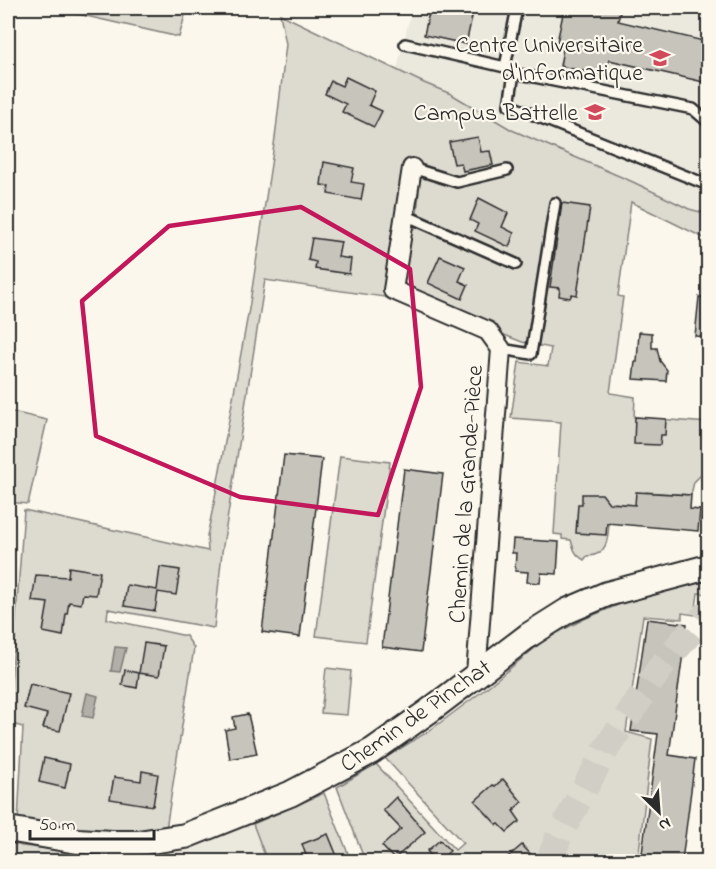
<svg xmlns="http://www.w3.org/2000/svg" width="716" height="869" viewBox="0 0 716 869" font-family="'Indie Flower',sans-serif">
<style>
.built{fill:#ebe8de}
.green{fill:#dddad0;stroke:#84827e;stroke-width:1.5}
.water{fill:#b1afa7;stroke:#7b7a75;stroke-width:1.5}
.building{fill:#c7c4bc;stroke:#2b2b2b;stroke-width:1.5}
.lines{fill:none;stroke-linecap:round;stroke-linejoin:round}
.primary-tunnel{stroke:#d1cec5;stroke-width:27;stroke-dasharray:27 14;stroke-linecap:butt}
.lane-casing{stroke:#2b2b2b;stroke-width:14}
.street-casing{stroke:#2b2b2b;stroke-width:22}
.secondary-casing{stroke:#2b2b2b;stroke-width:28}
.lane{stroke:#fbf7ec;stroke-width:9}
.street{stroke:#fbf7ec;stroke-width:18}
.secondary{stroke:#fbf7ec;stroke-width:24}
.marked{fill:none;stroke:#c2185b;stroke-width:4.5;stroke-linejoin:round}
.labels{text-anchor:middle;stroke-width:4.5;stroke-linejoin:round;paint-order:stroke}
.poi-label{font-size:24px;fill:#2b2b2b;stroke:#fbf7ec;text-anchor:end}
.street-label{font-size:24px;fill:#2b2b2b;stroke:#fbf7ec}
</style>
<rect width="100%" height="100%" fill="#fbf7ec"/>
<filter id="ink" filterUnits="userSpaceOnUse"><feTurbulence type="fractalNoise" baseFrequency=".0167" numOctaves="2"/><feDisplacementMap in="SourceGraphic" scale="12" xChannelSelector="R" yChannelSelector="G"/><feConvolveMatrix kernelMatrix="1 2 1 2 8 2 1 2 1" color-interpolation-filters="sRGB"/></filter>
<g filter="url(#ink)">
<g class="built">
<polygon points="412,8 708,8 708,218 661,197 633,182 512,130 451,94 424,83 397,69"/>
<polygon points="253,824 267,861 136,862 156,859"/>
</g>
<g class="green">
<polygon points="51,8 187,8 179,37"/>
<path d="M 280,14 L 424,83 L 451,94 L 512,130 L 633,182 L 689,209 L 708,214 L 708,240 L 631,202 L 618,296 L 623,297 L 610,393 L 635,397 L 634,417 L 708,423 L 708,468 L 694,482 L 691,495 L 646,492 L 635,505 L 615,503 L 614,523 L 609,523 C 608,540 607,556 587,556 L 584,560 C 575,555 574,550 571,540 L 562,539 L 562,535 L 554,534 L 561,422 L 511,418 L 519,362 L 548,366 L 551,348 L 522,342 L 502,334 L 481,320 L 406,288 L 403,283 L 408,237 L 416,225 L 419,192 L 416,187 L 417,181 L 423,177 L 413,158 L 405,162 L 384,297 L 265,280 L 222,552 L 214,628 L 108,609 L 107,619 L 186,636 L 194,648 L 166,829 L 125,834 L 85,831 L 18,821 L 23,727 L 8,723 L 24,510 L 208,551 L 207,536 L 214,503 L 249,309 L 275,138 L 286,44 Z"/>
<polygon points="8,411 47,420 28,504 8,502"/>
<polygon points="340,456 390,462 366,642 316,636"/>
<polygon points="708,580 708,594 698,593 695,615 682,613 682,619 643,616 626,732 652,739 638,861 365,861 337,787 376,764 455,850 463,843 385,758 429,731 480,693 547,638 584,619 625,602"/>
<polygon points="326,668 351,671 347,715 321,713"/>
<polygon points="324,793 351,861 267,861 253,824"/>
<polygon points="8,842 22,846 126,857 125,862 8,862"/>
</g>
<g class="water">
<polygon points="115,647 126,648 120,672 111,671"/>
<polygon points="87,693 98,696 93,718 82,716"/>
</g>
<g class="building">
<polygon points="430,8 474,8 466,44 424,35"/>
<polygon points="573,8 621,8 618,21 708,42 708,83 609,60 606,76 560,66 563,49 556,47 564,9 572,10"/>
<polygon points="346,77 375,91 369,105 382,111 374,127 342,112 346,104 325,94 331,81 342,86"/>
<polygon points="478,137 481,152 490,151 493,165 463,171 461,163 454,164 449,142"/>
<polygon points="324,162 354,168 351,182 364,184 361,200 328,194 329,186 321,185"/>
<polygon points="479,198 508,213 502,227 514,233 509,247 475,231 478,224 470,220"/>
<polygon points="562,203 590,207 577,295 572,294 570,298 559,296 560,288 550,287"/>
<polygon points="312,238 341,242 338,257 351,259 349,274 315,269 316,262 308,260"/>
<polygon points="440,256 465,267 459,281 468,285 462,299 428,283"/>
<polygon points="699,297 708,297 708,337 695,336"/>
<polygon points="639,332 652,333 652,348 657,348 660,361 667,370 666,381 633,379 635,362 637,362"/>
<polygon points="635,417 666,419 665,435 661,435 660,445 634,444"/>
<polygon points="284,455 322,459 300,637 262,632"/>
<polygon points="404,469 443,474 421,652 382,647"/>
<polygon points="636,492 691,495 690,509 700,510 698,531 607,523 606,535 576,533 578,504 582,504 582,494 602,494 609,503 635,505"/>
<polygon points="513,539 559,542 557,574 541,573 540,583 527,582 528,572 515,571 516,553 512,553"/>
<polygon points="69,567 100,572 96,595 83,594 81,604 69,602 67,614 66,614 63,636 43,632 48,603 32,601 36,575 68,577"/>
<polygon points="160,567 180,570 176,595 158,592 155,611 124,606 127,585 157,590"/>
<polygon points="647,619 687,624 669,755 695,759 682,861 641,861 658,734 631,731"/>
<polygon points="144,643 164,646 159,676 139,673"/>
<polygon points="125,670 139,673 137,688 122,685"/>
<polygon points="30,684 69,693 60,731 43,728 47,714 24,708"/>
<polygon points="248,714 257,754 230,759 225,730 235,728 233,717"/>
<polygon points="44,758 70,764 65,788 39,782"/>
<polygon points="142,771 158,774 153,806 110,799 114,777 141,781"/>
<polygon points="503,779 522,802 514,809 515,810 513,811 520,821 507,832 499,824 497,825 475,801 493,785 495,786"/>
<polygon points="396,797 425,832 394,859 382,846 401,829 383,810"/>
<polygon points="328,834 339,861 308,861 302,844"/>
<polygon points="440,840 450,851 438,861 436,861 427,851"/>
<polygon points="522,845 537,861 503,861"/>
</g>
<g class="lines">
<polyline class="primary-tunnel" points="549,862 559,836 606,749 662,665 708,612"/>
<g class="lane-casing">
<g id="lane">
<polyline points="405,44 505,67 514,73"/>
<polyline points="505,67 517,8"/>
<polyline points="708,122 693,109 514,73 509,105 708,185"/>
<polyline points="412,168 457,182 507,170"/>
<polyline points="405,215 516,264"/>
<polyline points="501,349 531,354 555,203"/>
</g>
</g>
<g class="street-casing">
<polyline id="street" points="412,168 393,290 488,331 501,349 476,674"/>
</g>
<g class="secondary-casing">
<polyline id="secondary" points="8,829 77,841 112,843 138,843 185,836 290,794 372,751 429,711 529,635 567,611 607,594 708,567"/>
</g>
<use href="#lane" class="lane"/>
<use href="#street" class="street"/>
<use href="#secondary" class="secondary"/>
</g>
</g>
<path class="marked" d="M 301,207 L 410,269 L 421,387 L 378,515 L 240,497 L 96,436 L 82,301 L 169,226 Z"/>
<defs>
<g id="university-bare" transform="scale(1.62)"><path d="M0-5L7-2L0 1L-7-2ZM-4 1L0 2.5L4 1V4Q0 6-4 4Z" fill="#d1495b" stroke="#fbf7ec" stroke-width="2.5" paint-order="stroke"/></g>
</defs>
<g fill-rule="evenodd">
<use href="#university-bare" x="660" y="58"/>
<use href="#university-bare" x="595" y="112"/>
</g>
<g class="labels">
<g class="poi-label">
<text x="643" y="52">Centre Universitaire<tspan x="643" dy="28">d'Informatique</tspan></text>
<text x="578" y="120">Campus Battelle</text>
</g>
<g class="street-label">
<text transform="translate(465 494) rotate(-86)" y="8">Chemin de la Grande-Pièce</text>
<text transform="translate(415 715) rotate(-35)" y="8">Chemin de Pinchat</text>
</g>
</g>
<rect width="716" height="869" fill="none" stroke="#fbf7ec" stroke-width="30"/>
<rect x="15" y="15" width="686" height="839" fill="none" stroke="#2b2b2b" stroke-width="2" filter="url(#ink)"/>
<g transform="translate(659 812) rotate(155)" stroke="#fbf7ec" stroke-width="4.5" paint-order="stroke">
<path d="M0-4.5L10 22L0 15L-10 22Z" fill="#2b2b2b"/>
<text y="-9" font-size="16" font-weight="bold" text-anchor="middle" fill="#2b2b2b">N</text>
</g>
<path d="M30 830v9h124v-9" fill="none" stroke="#2b2b2b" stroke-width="3"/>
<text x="39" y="830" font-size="18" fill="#2b2b2b" stroke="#fbf7ec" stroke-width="4.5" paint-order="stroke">50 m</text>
</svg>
